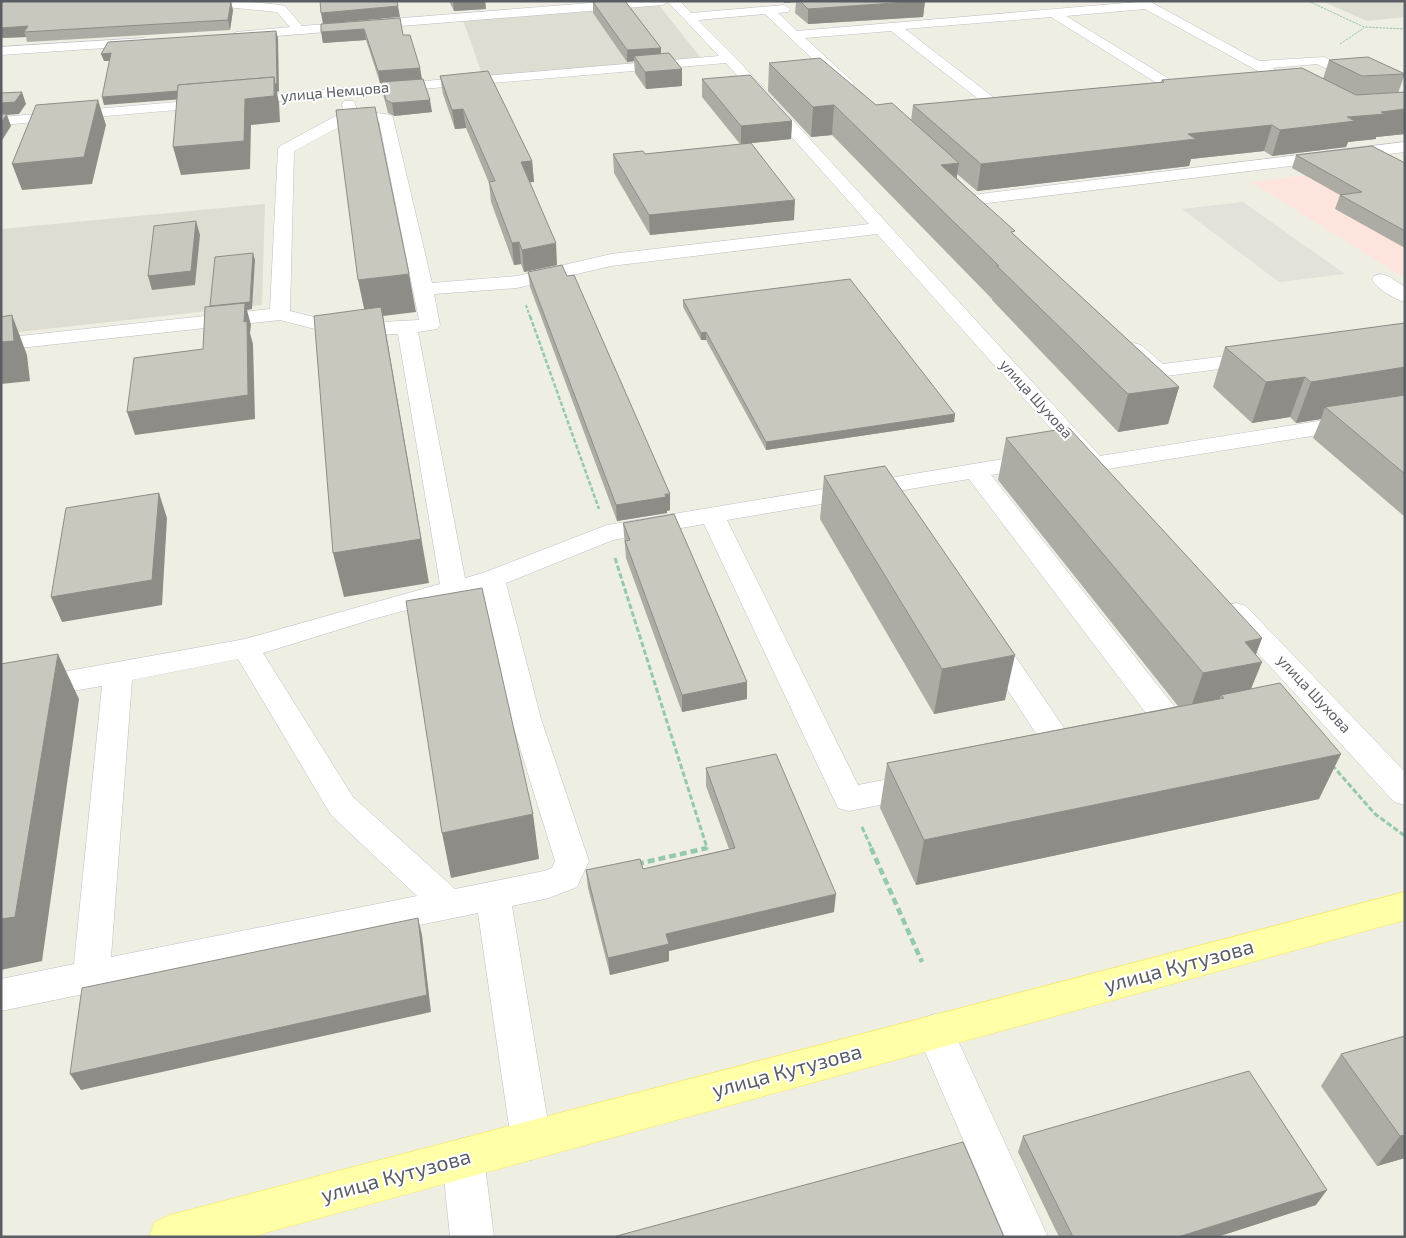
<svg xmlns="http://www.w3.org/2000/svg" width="1406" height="1238" viewBox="0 0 1406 1238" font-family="'Exo 2',sans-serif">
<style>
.industrial{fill:#e2e1da}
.education{fill:#deddd1}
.medical{fill:#fde5dd}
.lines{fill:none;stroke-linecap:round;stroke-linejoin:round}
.minor-casing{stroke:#bcbec5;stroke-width:1}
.major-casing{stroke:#fbe94f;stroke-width:1}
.path-far4{stroke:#95c9ad;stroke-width:1;stroke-dasharray:2.5 1;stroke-linecap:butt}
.path-far3{stroke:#95c9ad;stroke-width:2;stroke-dasharray:3 2;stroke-linecap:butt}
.path-far2{stroke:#95c9ad;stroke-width:2.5;stroke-dasharray:4.5 2;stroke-linecap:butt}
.path-far1{stroke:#95c9ad;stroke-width:3;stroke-dasharray:5.5 2.5;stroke-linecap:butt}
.path{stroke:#95c9ad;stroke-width:4.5;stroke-dasharray:7 4;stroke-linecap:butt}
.minor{fill:#fff;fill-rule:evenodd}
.major{fill:#feffa7;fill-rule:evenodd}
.wall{fill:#adaca4}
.shaded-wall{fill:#8d8c86}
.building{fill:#c9c8bf;stroke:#8d8c86}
.labels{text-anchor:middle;stroke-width:4;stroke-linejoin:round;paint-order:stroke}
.far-street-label{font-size:15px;fill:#5a5d64;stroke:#fff}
.near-street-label{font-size:21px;fill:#5a5d64;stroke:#fff}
</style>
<rect width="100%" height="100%" fill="#eeeee2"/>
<polygon class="industrial" points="1243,202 1345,274 1279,282 1182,209"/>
<g class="education">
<polygon points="1322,1 1405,1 1405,17 1367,21"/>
<polygon points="658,4 701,58 483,77 463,20"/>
<polygon points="265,204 262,305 1,334 1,229"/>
</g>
<polygon class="medical" points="1405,163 1405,278 1251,182"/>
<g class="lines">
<g class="minor-casing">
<g id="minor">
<path d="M 200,1 L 242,1 L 281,5 L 285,6 L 302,26 L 615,1 L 680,1 L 691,13 L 784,5 L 790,9 L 788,12 L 778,13 L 797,31 L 1149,1 L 1259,61 L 1324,57 L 1405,97 L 1405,107 L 1317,64 L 1272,68 L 1297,83 L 1290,87 L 1273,88 L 1271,85 L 1276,81 L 1145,9 L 1066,16 L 1189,91 L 1191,94 L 1189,97 L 1179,97 L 1051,17 L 905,29 L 1010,110 L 1012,113 L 1010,116 L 1000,116 L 891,31 L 805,38 L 852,81 L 854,84 L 847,88 L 842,87 L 765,14 L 698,20 L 734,56 L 1100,456 L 1405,407 L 1405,421 L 1095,471 L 1087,469 L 1083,464 L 1084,462 L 1080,461 L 877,234 L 611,266 L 517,288 L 434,294 L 440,325 L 437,329 L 418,332 L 465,578 L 483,573 L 607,525 L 1039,453 L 1047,455 L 1051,460 L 1047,465 L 991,475 L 1189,725 L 1193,733 L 1189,741 L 1178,744 L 1167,741 L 969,479 L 727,520 L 858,785 L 920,773 L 931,777 L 936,785 L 931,793 L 920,797 L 849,811 L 838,808 L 704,524 L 613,540 L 506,583 L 541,719 L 589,861 L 577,887 L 549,898 L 512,906 L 551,1140 L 545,1154 L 531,1160 L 517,1154 L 511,1140 L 478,913 L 1,1011 L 1,979 L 74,964 L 102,686 L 1,703 L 1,683 L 245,639 L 440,584 L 398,334 L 342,336 L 280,320 L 1,350 L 1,338 L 270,309 L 278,149 L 280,146 L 343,112 L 342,104 L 344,101 L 354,101 L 357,110 L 391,115 L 393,118 L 432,283 L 517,276 L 611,254 L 869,224 L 726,63 L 1,125 L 1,117 L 719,56 L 668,2 L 663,5 L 240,39 L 236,38 L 234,35 L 236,32 L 290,27 L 277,12 L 206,5 ZM 354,119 L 379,121 L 419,320 L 342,324 L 290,311 L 294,151 ZM 481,590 L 511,719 L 555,861 L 552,868 L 544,871 L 455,889 L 353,797 L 263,653 L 373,619 ZM 238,659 L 331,815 L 417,896 L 111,957 L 132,680 Z"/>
<polygon points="144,38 150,42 149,45 1,55 1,47"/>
<polygon points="1405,142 1405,152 972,205 966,204 964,200 966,196 972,195"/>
<path d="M 1381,274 L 1388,276 L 1405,287 L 1405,302 C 1394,299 1378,289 1372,280 L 1374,276 Z"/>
<polygon points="1134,343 1141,345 1163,364 1258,352 1265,354 1268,358 1265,362 1258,364 1158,377 1151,375 1124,349 1127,345"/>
<polygon points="1236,603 1246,606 1405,772 1405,805 1394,802 1226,618 1222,612 1226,606"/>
<polygon points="990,632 1000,634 1077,747 1081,755 1077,763 1066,766 1055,763 976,641 980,634"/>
<polygon points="935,1014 948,1019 1048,1237 1005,1237 916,1031 922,1019"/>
<polygon points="463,1138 478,1144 484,1158 494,1237 450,1237 442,1158 448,1144"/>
</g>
</g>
<g class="major-casing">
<polygon id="major" points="1405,892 1405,920 250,1237 149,1237 155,1222 170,1215"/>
</g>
<g class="path-far4">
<polyline points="1308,1 1364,27 1405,29"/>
<polyline points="1340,44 1364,28"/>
</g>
<polyline class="path-far3" points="526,305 530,317"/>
<polyline class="path-far2" points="530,316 599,509"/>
<g class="path-far1">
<polyline points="615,558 707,848 701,849"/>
<polyline points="1332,765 1375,814 1405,836"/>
<polyline points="862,827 872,849"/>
</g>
<g class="path">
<polyline points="871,848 922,962"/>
<polyline points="637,864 707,848"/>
</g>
<use href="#minor" class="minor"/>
<use href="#major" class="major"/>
</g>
<g class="wall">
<polygon points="1,1 233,10 230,30 27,42 26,37 1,38"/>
<polygon points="449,1 485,1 486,9 454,11"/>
<polygon points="782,1 925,1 923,17 808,24 795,13 796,2 784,3"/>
<polygon points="593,2 661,48 661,54 682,69 682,86 646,89 635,73 634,61 627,62 593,13"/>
<polygon points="321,24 403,35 420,68 421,79 432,112 394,116 388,113 383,94 381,83 380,83 366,40 323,43"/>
<polygon points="1329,60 1405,74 1398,93 1405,92 1405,134 1376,137 1376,139 1348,142 1346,147 1272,156 1264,151 1191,159 1189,166 977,191 957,174 957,178 1014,235 1179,387 1168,424 1118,432 992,300 992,299 832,135 811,137 768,91 769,63 876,105 911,121 913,105 1161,82 1162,80 1323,79"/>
<polygon points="440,76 532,161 534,182 529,182 557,265 524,272 521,264 514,265 491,202 489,183 466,128 455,129 443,94"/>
<polygon points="702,79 792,121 791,139 751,143 794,220 650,235 614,173 613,154 645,154 740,144 702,97"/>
<polygon points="1296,155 1405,163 1405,248 1335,209 1340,195 1292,168"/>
<polygon points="528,272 670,494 670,510 667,511 667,513 617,521 530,287"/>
<polygon points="683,300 955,414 954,422 766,450 706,340 701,340 683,307"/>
<polygon points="1405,323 1405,517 1313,438 1321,419 1296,423 1290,417 1252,423 1213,387 1225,347"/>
<polygon points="1006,438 1262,638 1256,655 1251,689 1319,799 916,885 880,808 887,763 1178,706 998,480"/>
<polygon points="824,476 1005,700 934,714 820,519"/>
<polygon points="623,523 747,682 747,699 682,712 626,558"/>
<polygon points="706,768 834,912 669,951 669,961 610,975 588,888 586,870 643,869 729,849 706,786"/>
<polygon points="1405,1036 1405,1158 1377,1166 1321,1086 1341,1054"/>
<polygon points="1023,1136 1316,1205 1217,1237 1059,1237 1018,1152"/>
</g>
<g class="shaded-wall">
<polygon points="231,1 233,10 230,30 228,20"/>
<polygon points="453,1 485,1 486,9 454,11"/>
<polygon points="784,1 796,1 796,2 784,3"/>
<polygon points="925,1 923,17 808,24 808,9"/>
<polygon points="398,6 400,17 323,24 321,13"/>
<polygon points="28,26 24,32 26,37 1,38 1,28"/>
<polygon points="364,29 366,40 323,43 321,32"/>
<polygon points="276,31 278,38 279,91 277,92 279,103 280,122 251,125 250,169 181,175 173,147 245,99 274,92 104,105 102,97"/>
<polygon points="661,48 661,59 634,56 634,61 627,62 627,50"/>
<polygon points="111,53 113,61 104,61 101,54"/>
<polygon points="420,68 422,79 380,83 378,71"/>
<polygon points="682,69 682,86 646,89 645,72"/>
<polygon points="22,92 26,104 19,114 7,115 11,126 1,142 1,103"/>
<polygon points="98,100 106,125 92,184 22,190 12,164"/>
<polygon points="430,100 432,112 394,116 392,103"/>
<polygon points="834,105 832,135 811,137 813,107"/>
<polygon points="463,109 466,128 455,129 452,110"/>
<polygon points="1405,109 1405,134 1376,137 1376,139 1348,142 1346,147 1272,156 1280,130 1381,112"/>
<polygon points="792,121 791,139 741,144 741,126"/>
<polygon points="1272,125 1264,151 1191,159 1189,166 977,191 981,164 1188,134"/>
<polygon points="532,161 534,182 522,183 521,162"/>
<polygon points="959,163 954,194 941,165"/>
<polygon points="795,200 794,220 650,235 649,215"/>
<polygon points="196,221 200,235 195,285 152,290 148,276"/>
<polygon points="519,242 521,264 514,265 512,243"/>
<polygon points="556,243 557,265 524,272 522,250"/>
<polygon points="253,253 255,260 252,309 247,310 251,325 250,333 253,344 255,419 135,435 127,412 248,395 212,313 210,306"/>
<polygon points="409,274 416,312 383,316 429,583 344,597 333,553 366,318 358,280"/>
<polygon points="12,315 27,355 30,381 1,384 1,342"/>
<polygon points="706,332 706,340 701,340 701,333"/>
<polygon points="1405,367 1405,401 1325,407 1321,419 1296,423 1311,382"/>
<polygon points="1305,377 1290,417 1252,423 1266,382"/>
<polygon points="1179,387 1168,424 1118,432 1128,394"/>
<polygon points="955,414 954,422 766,450 766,442"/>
<polygon points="159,493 167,518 162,605 62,622 51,597"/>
<polygon points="670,494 670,510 667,511 667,513 617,521 616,505"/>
<polygon points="1262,638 1252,663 1262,662 1244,706 1224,698 1221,695 1215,712 1187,718 1203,673 1245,642"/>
<polygon points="58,654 79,699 42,961 1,970 1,919"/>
<polygon points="1015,655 1005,700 934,714 942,669"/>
<polygon points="747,682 747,699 682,712 682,695"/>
<polygon points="1341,754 1319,799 916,885 924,840"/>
<polygon points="533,814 539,859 451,878 442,833"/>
<polygon points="836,894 834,912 669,951 669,961 610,975 608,958 666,934"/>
<polygon points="418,918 422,935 431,1012 81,1090 70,1074"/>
<polygon points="1405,1135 1405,1158 1377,1166 1400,1136"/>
<polygon points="1327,1190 1316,1205 1217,1237 1178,1237"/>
</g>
<g class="building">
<polygon points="1,1 231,1 228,20 24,32 28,26 1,28"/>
<polygon points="320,1 397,1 398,6 321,13"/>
<polygon points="603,1 625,1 661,48 627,50 593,2"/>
<polygon points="800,1 922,1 808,9"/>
<polygon points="400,18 403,35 410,35 420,68 378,71 364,29 321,32 321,24"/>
<polygon points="276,31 277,84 275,84 274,77 178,85 178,91 102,97 111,53 101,54 108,42"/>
<polygon points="669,53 682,69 645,72 634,56"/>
<polygon points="1368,57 1405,74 1362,76 1329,60"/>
<polygon points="820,58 876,105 892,103 959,163 941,165 1015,231 1011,232 1179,387 1128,394 997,266 999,266 834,105 813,107 769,63"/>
<polygon points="1302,68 1356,95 1405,92 1405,109 1381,112 1385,114 1347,117 1355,121 1280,130 1272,125 1188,134 1196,139 981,164 913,105 1164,82 1162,80"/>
<polygon points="488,71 532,161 521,162 556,243 522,250 519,242 512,243 489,182 495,181 463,109 452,110 440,76"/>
<polygon points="750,75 792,121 741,126 702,79"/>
<polygon points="274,77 274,96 245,99 244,141 173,147 178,85"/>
<polygon points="423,79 430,100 392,103 386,100 381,82"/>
<polygon points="22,92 15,102 1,103 1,93"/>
<polygon points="98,100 84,157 12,164 36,105"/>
<polygon points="375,107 409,274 358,280 336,110"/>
<polygon points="1,114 7,114 1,123"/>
<polygon points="751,143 795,200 649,215 613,154 643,151 645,154"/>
<polygon points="1372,146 1405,163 1405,231 1340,195 1362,192 1296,155"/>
<polygon points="196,221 191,271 148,276 154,226"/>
<polygon points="253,253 250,302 210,306 215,257"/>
<polygon points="562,265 567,276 574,275 670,494 665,494 666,497 616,505 528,272"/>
<polygon points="850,279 955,414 766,442 706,332 701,333 683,300"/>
<polygon points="245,303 244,322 247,321 248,395 127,412 134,358 203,349 205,307"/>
<polygon points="381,307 421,539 333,553 314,316"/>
<polygon points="12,315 14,341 1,342 1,317"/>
<polygon points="1405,323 1405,367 1311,382 1305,377 1266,382 1225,347"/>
<polygon points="1405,395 1405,474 1325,407"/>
<polygon points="1069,428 1262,638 1245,642 1262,662 1203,673 1006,438"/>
<polygon points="885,466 1015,655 942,669 824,476"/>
<polygon points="159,493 152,580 51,597 66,508"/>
<polygon points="674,514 747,682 682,695 625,541 630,540 623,523"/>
<polygon points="482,588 533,814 442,833 406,601"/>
<polygon points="58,654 15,917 1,919 1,664"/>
<polygon points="1280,683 1341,754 924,840 887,763 1224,698 1221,695"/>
<polygon points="776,754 836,894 666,934 669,944 608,958 586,870 640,859 643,869 735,848 706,768"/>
<polygon points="418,918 427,995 70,1074 82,988"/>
<polygon points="1405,1036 1405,1135 1400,1136 1341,1054"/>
<polygon points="1249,1071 1327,1190 1178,1237 1073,1237 1023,1136"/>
<polygon points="963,1142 1004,1237 613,1237"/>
</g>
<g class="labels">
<g class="far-street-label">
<text transform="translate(335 92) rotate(-5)" y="5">улица Немцова</text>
<text transform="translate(1036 399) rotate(48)" y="5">улица Шухова</text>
<text transform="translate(1314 694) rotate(47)" y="5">улица Шухова</text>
</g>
<g class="near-street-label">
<text transform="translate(1179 966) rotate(-15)" y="7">улица Кутузова</text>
<text transform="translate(787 1071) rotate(-15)" y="7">улица Кутузова</text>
<text transform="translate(396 1176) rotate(-15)" y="7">улица Кутузова</text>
</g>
</g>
<rect width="1406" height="1238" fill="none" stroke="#5a5d64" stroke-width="5"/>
</svg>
